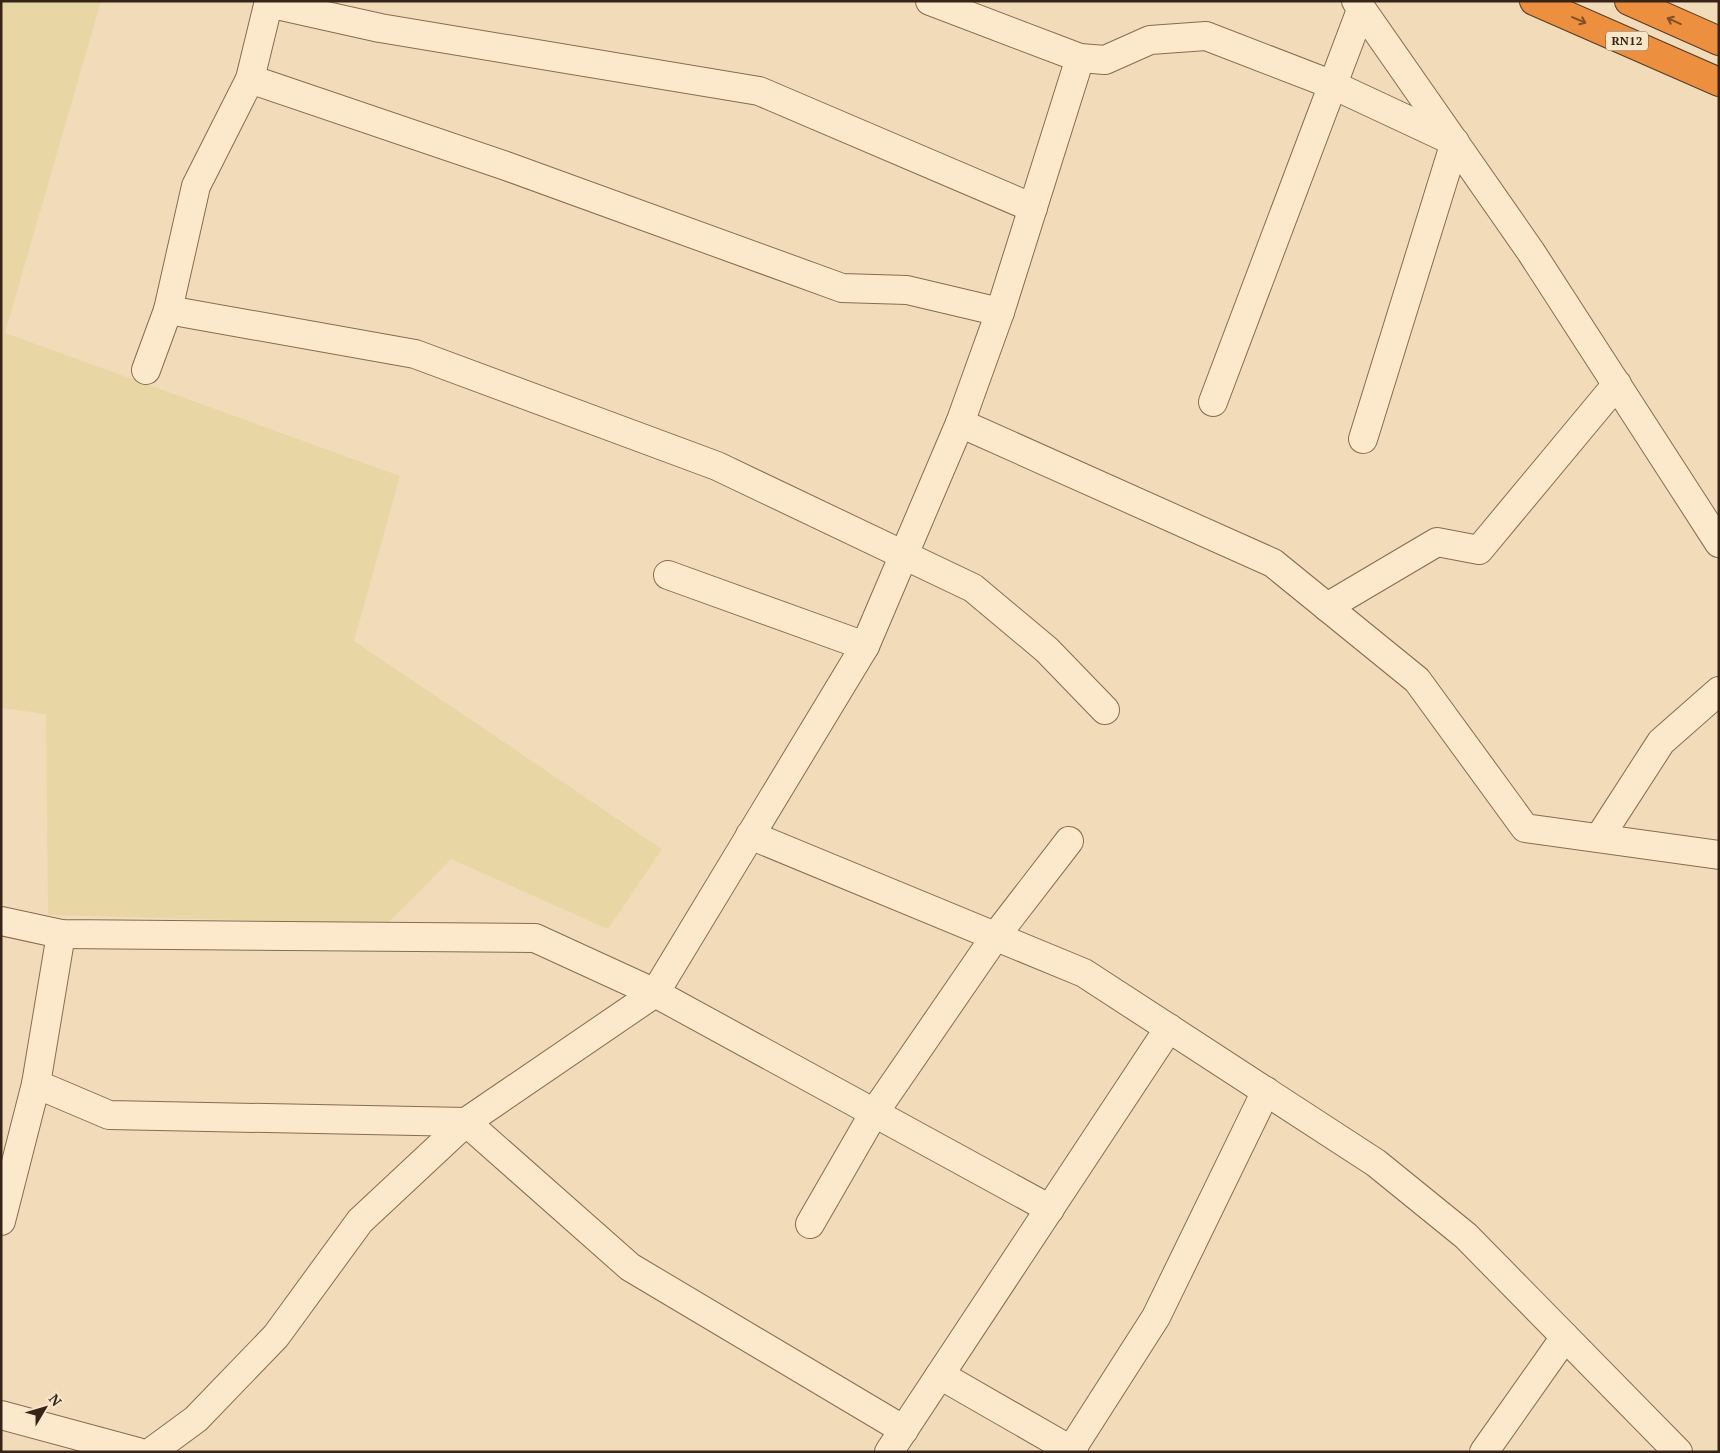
<svg xmlns="http://www.w3.org/2000/svg" width="1720" height="1453" viewBox="0 0 1720 1453" font-family="'PT Serif',serif">
<style>
.farmland{fill:#e8d7a5}
.lines{fill:none;stroke-linecap:round;stroke-linejoin:round}
.street-casing{stroke:#896a52;stroke-width:30}
.highway-casing{stroke:#553927;stroke-width:30}
.street{stroke:#fce9cc;stroke-width:28}
.highway{stroke:#ec8f3e;stroke-width:28}
.oneway{stroke:#7f4f28}
.labels{text-anchor:middle;stroke-width:4;stroke-linejoin:round;paint-order:stroke}
.shield{fill:#f8e6c8;stroke:#705e4e;stroke-width:1}
.shield-label{font-size:12px;font-weight:bold;fill:#362419}
</style>
<rect width="100%" height="100%" fill="#f2dbb8"/>
<polygon class="farmland" points="1,1 101,1 5,333 400,476 354,641 662,849 608,929 451,859 387,924 48,915 46,714 1,708"/>
<g class="lines">
<g class="street-casing">
<g id="street">
<polyline points="930,1 1080,58 1105,60 1150,40 1206,36 1333,85 1455,142 1363,439"/>
<polyline points="1356,1 1531,252 1719,543"/>
<polyline points="268,3 380,28 759,91 1033,208"/>
<polyline points="250,79 506,166 842,288 907,290 1000,312"/>
<polyline points="168,310 415,354 717,466 973,588 1047,650 1105,710"/>
<polyline points="146,370 168,310 196,186 250,79 269,1"/>
<polyline points="1213,402 1361,10"/>
<polyline points="960,423 1273,563 1417,680 1525,828 1719,855"/>
<polyline points="668,575 865,646"/>
<polyline points="1327,607 1437,542 1479,550 1617,384"/>
<polyline points="750,835 1084,973 1376,1163 1466,1236 1678,1452"/>
<polyline points="1599,838 1661,742 1719,691"/>
<polyline points="1,921 61,934 535,938 655,993 1050,1209"/>
<polyline points="36,1084 109,1115 466,1122 630,1267 904,1430"/>
<polyline points="1,1221 36,1084 61,934"/>
<polyline points="810,1224 874,1113 995,937 1069,841"/>
<polyline points="940,1375 1074,1452"/>
<polyline points="1,1415 138,1452"/>
<polyline points="1071,1450 1156,1317 1266,1091"/>
<polyline points="151,1452 196,1419 276,1336 360,1221 466,1122 655,993 865,646 960,423 1000,312 1080,58"/>
<polyline points="889,1452 1169,1028"/>
<polyline points="1484,1452 1565,1337"/>
</g>
</g>
<g class="highway-casing">
<g id="highway">
<polyline points="1534,1 1719,82"/>
<polyline points="1629,1 1719,41"/>
</g>
</g>
<use href="#street" class="street"/>
<use href="#highway" class="highway"/>
</g>
<defs><path id="oneway-shaft" d="M-6 0H5M1.5-3L5.5 0L1.5 3" fill="none" stroke-width="1.6" stroke-linecap="round" stroke-linejoin="round" transform="scale(1.25)"/></defs>
<g class="oneway">
<use href="#oneway-shaft" transform="translate(1579 20) rotate(23)"/>
<use href="#oneway-shaft" transform="translate(1674 21) rotate(-156)"/>
</g>
<g class="labels">
<rect class="shield" x="1606" y="31.5" width="42" height="19" rx="4"/>
<g class="shield-label">
<text x="1627" y="45">RN12</text>
</g>
</g>
<rect width="1720" height="1453" fill="none" stroke="#362419" stroke-width="5"/>
<g transform="translate(45 1408) rotate(52)" stroke="#f8e6c8" stroke-width="4" paint-order="stroke">
<path d="M0-4L9 19L0 12L-9 19Z" fill="#362419"/>
<text y="-8" font-size="14" font-weight="bold" text-anchor="middle" fill="#362419">N</text>
</g>
</svg>
